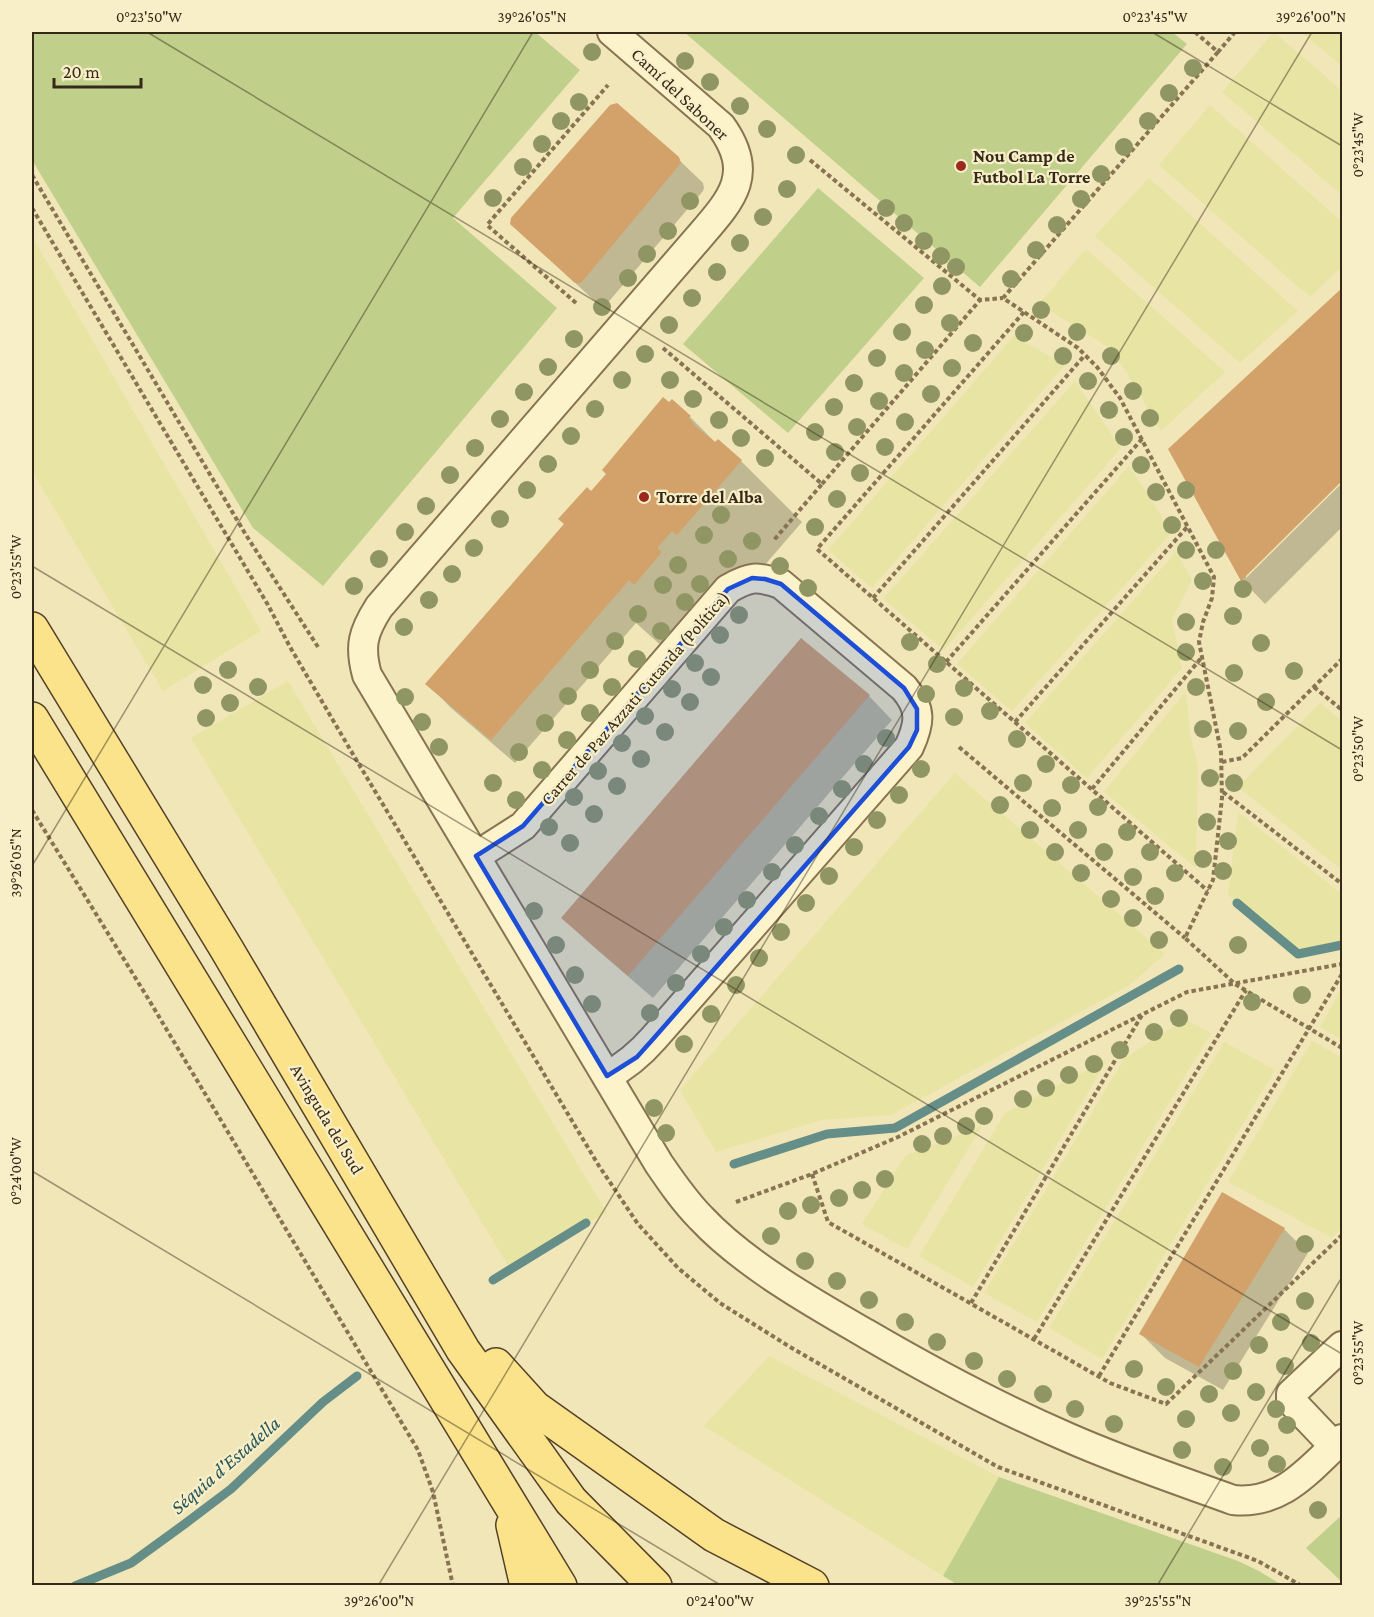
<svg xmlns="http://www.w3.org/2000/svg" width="1374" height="1617" viewBox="0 0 1374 1617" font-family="'Crimson Pro',serif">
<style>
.farmland{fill:#e8e4a4}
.green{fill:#c0d08b}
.shadow{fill:#0003}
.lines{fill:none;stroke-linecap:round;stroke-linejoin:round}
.stream{stroke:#658e88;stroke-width:9}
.building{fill:#d3a16a}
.minor-casing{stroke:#887452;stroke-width:32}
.major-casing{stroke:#554127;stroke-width:36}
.path{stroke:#887452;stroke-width:4;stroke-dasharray:4.5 3;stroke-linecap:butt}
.minor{stroke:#fcf3cb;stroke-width:28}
.major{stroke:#fae38a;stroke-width:33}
.tree{fill:#909663}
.marked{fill:#1d4ed8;fill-opacity:0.2;stroke:#1d4ed8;stroke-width:4.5;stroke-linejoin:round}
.ticks{fill:none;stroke:#352a19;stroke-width:1.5;stroke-opacity:0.45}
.poi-dot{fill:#9c291d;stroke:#f8efc8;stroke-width:2}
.labels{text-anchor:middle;stroke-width:4.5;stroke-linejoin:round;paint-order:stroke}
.street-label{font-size:18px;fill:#352a19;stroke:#f8efc8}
.poi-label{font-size:18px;font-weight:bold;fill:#352a19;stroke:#f8efc8;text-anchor:start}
.water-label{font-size:20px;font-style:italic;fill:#265557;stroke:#f8efc8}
.neatline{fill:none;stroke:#352a19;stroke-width:2}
.ticks-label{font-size:15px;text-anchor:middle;fill:#352a19}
</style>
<rect width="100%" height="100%" fill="#f1e6b8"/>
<g class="farmland">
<polygon points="1274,32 1342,91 1342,195 1222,92"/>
<polygon points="1301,32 1342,32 1342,66"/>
<polygon points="1210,105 1342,222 1342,266 1310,297 1159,165"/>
<polygon points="1149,178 1298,311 1240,363 1095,236"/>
<polygon points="32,236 261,631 163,691 32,471"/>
<polygon points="1086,249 1225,372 1161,431 1124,368 1108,347 1039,304"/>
<polygon points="1014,336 1065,365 872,588 828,550"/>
<polygon points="1075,381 1121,448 944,650 883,599"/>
<polygon points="1129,466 1172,532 1012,711 957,664"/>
<polygon points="1176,552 1192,580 1172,619 1182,668 1087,778 1025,723"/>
<polygon points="288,681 607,1213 586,1223 510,1269 191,738"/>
<polygon points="1186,691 1190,734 1198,767 1196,868 1104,792"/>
<polygon points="1320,703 1342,721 1342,870 1238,787"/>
<polygon points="955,773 1165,954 1128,986 891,1115 822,1120 716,1152 680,1090"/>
<polygon points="1238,812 1342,894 1342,945 1298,954 1228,895"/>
<polygon points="1342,988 1342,1040 1320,1027"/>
<polygon points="1185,1019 1211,1033 1037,1322 984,1293 1124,1059"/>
<polygon points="1312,1041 1342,1058 1342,1227 1332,1238 1228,1182"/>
<polygon points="1224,1042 1275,1070 1102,1359 1049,1328"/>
<polygon points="1107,1060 973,1287 919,1256 1005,1113"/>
<polygon points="982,1126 907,1249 862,1224 906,1155"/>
<polygon points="769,1356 999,1477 943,1576 704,1426"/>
</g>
<g class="green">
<polygon points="32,32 535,32 580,70 453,218 557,308 323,586 253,528 32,160"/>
<polygon points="684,32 1172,32 1187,44 980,287"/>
<polygon points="818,188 924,278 788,433 683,344"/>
<polygon points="999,1477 1238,1561 1259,1571 1282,1585 958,1585 943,1576"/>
<polygon points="1342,1515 1342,1582 1306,1548"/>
</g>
<g class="shadow">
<polygon points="678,159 703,183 704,188 703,191 605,306 600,306 511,223"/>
<polygon points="1342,290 1342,479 1246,574 1246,578 1342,483 1342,527 1265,604 1242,580 1170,449"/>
<polygon points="690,417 716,443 741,461 802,522 739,595 675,658 636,623 515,763 450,707 427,683 591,493"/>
<polygon points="869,696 892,720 653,998 587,941 563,918"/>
<polygon points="1284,1229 1308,1253 1223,1390 1165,1358 1141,1334"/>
</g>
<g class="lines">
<g class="stream">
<polyline points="1237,903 1298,954 1342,945"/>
<polyline points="734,1164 827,1134 895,1128 1179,969"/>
<polyline points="493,1280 586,1223"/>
<polyline points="75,1586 131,1563 186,1523 231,1489 323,1402 357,1376"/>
</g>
</g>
<g class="building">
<polygon points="617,103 679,157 681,163 581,283 575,283 510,224 511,218 610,105"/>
<polygon points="1342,288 1342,481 1241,581 1168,449"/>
<polygon points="663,397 669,402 672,399 691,416 689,418 695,426 715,442 718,439 742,460 677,535 672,531 657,548 662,552 634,585 629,580 491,740 425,684 564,524 558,519 587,487 591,491 606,474 602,470"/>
<polygon points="801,638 870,695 628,976 561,918"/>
<polygon points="1222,1192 1285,1228 1199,1367 1139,1334"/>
</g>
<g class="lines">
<g class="minor-casing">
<g id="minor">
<path d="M 612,32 L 721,126 C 755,173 733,198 700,236 L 379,607 C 363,632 359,646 367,675 L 659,1164 C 672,1183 685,1202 701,1218 C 743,1263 811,1302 865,1333 C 930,1371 997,1407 1067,1437 C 1121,1461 1178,1480 1233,1500 C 1283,1505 1309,1469 1342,1439"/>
<path d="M 476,856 L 523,826 L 728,589 C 750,576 757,576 781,584 L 904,688 C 922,709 920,723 909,747 L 654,1038 C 640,1054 626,1066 607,1076"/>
<polyline points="1334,1446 1294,1404 1291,1399 1291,1394 1342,1346"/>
</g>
</g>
<g class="major-casing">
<g id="major">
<polyline points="32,629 226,948 463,1350 571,1501 655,1586"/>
<polyline points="32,719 560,1586"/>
<polyline points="496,1365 535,1408 714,1535 812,1586"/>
<polyline points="513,1525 527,1586"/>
</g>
</g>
<g class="path">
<polyline points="1195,32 1218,52 1235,32"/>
<polyline points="1218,52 1003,298 1078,348 1097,367 1120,398 1214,577 1212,598 1203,622 1199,642 1221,752 1222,798 1213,880 1185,938 1235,984 1342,1048"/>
<polyline points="810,160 980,300"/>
<polyline points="32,175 246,535 318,647"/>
<polyline points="32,208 268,605 290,647 354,756 599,1166 638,1224 678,1268 720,1303 790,1347 998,1467 1258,1561 1302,1586"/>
<polyline points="576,303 487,225 608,85"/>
<polyline points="1024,312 817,549 1208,891"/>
<polyline points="663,348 822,484 774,540"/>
<polyline points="822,484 980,300 1003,298"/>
<polyline points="873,598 1085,355"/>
<polyline points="946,662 1142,439"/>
<polyline points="1314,687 1342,710"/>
<polyline points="1015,722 1188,526"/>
<polyline points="959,747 1185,938"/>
<polyline points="1222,762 1242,758 1342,659"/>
<polyline points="1092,789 1202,657"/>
<polyline points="1223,792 1342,884"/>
<polyline points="32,810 149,1000 418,1450 433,1492 453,1586"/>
<polyline points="812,1174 828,1222 1110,1383 1166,1404 1342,1235"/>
<polyline points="736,1202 812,1174 898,1137 1187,992 1342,964"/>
<polyline points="971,1303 1142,1015"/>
<polyline points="1034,1339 1246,990"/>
<polyline points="1099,1376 1342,974"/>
</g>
<use href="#minor" class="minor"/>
<use href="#major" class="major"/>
</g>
<g class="tree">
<circle cx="592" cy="52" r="9"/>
<circle cx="685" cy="61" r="9"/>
<circle cx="1193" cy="68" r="9"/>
<circle cx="710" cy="82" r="9"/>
<circle cx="1169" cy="93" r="9"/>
<circle cx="579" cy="102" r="9"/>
<circle cx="740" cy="106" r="9"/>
<circle cx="561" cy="121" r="9"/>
<circle cx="1148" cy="121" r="9"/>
<circle cx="767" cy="129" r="9"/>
<circle cx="542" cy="144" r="9"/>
<circle cx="1124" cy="147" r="9"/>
<circle cx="796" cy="155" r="9"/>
<circle cx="523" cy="167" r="9"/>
<circle cx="1101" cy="174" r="9"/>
<circle cx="787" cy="189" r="9"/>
<circle cx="493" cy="198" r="9"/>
<circle cx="1081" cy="199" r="9"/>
<circle cx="690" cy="201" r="9"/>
<circle cx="886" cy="208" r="9"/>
<circle cx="763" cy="217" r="9"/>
<circle cx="904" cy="223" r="9"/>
<circle cx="1057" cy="225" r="9"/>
<circle cx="668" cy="231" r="9"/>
<circle cx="924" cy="241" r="9"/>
<circle cx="740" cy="243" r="9"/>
<circle cx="1036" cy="250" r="9"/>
<circle cx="647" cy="254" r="9"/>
<circle cx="941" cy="256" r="9"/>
<circle cx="956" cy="267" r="9"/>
<circle cx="717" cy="272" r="9"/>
<circle cx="628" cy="278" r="9"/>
<circle cx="1011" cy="279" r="9"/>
<circle cx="942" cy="286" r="9"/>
<circle cx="692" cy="298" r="9"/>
<circle cx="924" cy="305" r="9"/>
<circle cx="602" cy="307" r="9"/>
<circle cx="1041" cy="310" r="9"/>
<circle cx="950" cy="323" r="9"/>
<circle cx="669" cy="325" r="9"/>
<circle cx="902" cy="332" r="9"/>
<circle cx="1077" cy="332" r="9"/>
<circle cx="1024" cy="333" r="9"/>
<circle cx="574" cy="339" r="9"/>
<circle cx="973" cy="343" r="9"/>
<circle cx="925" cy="350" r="9"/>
<circle cx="645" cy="354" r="9"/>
<circle cx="1063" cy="356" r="9"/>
<circle cx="1111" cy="356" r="9"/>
<circle cx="877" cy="358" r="9"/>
<circle cx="548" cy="367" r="9"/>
<circle cx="952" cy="368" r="9"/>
<circle cx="904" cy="373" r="9"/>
<circle cx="622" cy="380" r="9"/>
<circle cx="670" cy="380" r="9"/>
<circle cx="1088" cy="381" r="9"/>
<circle cx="854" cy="383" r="9"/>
<circle cx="1133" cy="391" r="9"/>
<circle cx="524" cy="392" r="9"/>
<circle cx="931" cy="394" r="9"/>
<circle cx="693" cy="399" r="9"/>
<circle cx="879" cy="401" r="9"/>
<circle cx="834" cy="407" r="9"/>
<circle cx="595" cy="409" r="9"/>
<circle cx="1109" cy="410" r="9"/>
<circle cx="1150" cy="418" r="9"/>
<circle cx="500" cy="419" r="9"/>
<circle cx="719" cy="420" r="9"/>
<circle cx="905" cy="422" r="9"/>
<circle cx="857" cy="427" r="9"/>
<circle cx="815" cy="432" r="9"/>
<circle cx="571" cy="436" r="9"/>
<circle cx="1124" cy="437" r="9"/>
<circle cx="741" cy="438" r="9"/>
<circle cx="885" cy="447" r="9"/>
<circle cx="475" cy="448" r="9"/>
<circle cx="835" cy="452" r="9"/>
<circle cx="765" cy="458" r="9"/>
<circle cx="548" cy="464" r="9"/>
<circle cx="1141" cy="465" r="9"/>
<circle cx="860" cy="473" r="9"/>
<circle cx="450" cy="475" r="9"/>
<circle cx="527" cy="490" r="9"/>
<circle cx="1186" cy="490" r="9"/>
<circle cx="1156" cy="492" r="9"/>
<circle cx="837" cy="499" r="9"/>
<circle cx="426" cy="506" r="9"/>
<circle cx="721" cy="515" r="9"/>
<circle cx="500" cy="519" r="9"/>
<circle cx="1172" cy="525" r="9"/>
<circle cx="815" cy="527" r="9"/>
<circle cx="405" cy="532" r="9"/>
<circle cx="704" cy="535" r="9"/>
<circle cx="752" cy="541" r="9"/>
<circle cx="474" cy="548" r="9"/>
<circle cx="1186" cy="550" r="9"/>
<circle cx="1216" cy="550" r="9"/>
<circle cx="379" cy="559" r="9"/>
<circle cx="728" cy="559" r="9"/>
<circle cx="678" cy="565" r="9"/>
<circle cx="780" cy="566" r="9"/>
<circle cx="452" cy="574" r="9"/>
<circle cx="1203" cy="581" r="9"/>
<circle cx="700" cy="584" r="9"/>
<circle cx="663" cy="585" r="9"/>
<circle cx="354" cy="586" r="9"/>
<circle cx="808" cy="588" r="9"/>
<circle cx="1243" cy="589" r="9"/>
<circle cx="429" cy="600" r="9"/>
<circle cx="685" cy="602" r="9"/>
<circle cx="638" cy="614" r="9"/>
<circle cx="739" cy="615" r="9"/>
<circle cx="1233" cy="616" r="9"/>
<circle cx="1186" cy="622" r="9"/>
<circle cx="404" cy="627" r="9"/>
<circle cx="661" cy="631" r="9"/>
<circle cx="720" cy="635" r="9"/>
<circle cx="615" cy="641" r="9"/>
<circle cx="910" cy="642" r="9"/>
<circle cx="1261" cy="643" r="9"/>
<circle cx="1186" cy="652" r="9"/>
<circle cx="637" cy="659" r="9"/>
<circle cx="695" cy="663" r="9"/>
<circle cx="937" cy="664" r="9"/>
<circle cx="228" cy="670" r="9"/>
<circle cx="590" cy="670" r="9"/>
<circle cx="1294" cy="671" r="9"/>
<circle cx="1234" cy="673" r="9"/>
<circle cx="711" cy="677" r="9"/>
<circle cx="203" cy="685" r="9"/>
<circle cx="258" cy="687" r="9"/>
<circle cx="612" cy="687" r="9"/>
<circle cx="1196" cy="687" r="9"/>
<circle cx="964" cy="688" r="9"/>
<circle cx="672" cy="689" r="9"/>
<circle cx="926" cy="694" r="9"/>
<circle cx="568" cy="696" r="9"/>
<circle cx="405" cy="697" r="9"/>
<circle cx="690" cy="702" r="9"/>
<circle cx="1266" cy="702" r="9"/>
<circle cx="230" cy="703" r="9"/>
<circle cx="990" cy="711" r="9"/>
<circle cx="590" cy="713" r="9"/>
<circle cx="645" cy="716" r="9"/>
<circle cx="954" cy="717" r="9"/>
<circle cx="206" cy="718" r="9"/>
<circle cx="422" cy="722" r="9"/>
<circle cx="545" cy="723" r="9"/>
<circle cx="1203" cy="729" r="9"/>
<circle cx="1238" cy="731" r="9"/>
<circle cx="665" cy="732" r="9"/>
<circle cx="886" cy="738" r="9"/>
<circle cx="1017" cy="739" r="9"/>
<circle cx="567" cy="740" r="9"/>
<circle cx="622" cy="743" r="9"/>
<circle cx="439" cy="747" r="9"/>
<circle cx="519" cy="752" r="9"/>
<circle cx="641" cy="759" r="9"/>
<circle cx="864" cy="764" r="9"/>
<circle cx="1046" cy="764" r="9"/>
<circle cx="921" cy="769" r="9"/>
<circle cx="542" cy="770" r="9"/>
<circle cx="598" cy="771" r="9"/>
<circle cx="1210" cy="778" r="9"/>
<circle cx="493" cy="783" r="9"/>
<circle cx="1023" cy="783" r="9"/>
<circle cx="1234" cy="783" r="9"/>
<circle cx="1071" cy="785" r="9"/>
<circle cx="617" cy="786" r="9"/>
<circle cx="842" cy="789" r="9"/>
<circle cx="899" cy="795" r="9"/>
<circle cx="574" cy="797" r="9"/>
<circle cx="516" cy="800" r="9"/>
<circle cx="1000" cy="805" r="9"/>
<circle cx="1098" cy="807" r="9"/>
<circle cx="1052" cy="808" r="9"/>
<circle cx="594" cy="814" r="9"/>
<circle cx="819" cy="816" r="9"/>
<circle cx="877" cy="820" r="9"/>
<circle cx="1207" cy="822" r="9"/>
<circle cx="549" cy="827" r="9"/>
<circle cx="1030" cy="830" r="9"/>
<circle cx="1078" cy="830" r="9"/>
<circle cx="1127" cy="832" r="9"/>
<circle cx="1228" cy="841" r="9"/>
<circle cx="570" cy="843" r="9"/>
<circle cx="795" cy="845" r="9"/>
<circle cx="854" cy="847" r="9"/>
<circle cx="1055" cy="852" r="9"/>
<circle cx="1104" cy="852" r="9"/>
<circle cx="1150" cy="852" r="9"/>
<circle cx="1203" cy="859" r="9"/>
<circle cx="1223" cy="871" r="9"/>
<circle cx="772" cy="872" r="9"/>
<circle cx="1081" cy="873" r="9"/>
<circle cx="1175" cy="873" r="9"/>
<circle cx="829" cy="876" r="9"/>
<circle cx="1133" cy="877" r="9"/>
<circle cx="1155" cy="896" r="9"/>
<circle cx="1111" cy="899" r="9"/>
<circle cx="747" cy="900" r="9"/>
<circle cx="806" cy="903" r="9"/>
<circle cx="534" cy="911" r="9"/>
<circle cx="1133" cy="918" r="9"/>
<circle cx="724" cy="927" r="9"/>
<circle cx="781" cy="932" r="9"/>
<circle cx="1159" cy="940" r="9"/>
<circle cx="556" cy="945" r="9"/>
<circle cx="1238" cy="945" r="9"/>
<circle cx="701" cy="954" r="9"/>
<circle cx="759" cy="958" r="9"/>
<circle cx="575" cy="975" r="9"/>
<circle cx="676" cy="983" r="9"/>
<circle cx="736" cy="985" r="9"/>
<circle cx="1302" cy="995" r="9"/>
<circle cx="1252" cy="1002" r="9"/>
<circle cx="592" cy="1004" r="9"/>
<circle cx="650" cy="1013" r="9"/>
<circle cx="711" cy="1014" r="9"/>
<circle cx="1179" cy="1018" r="9"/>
<circle cx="1154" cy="1032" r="9"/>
<circle cx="684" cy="1044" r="9"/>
<circle cx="1120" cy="1050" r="9"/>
<circle cx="1094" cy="1064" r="9"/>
<circle cx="1069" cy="1075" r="9"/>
<circle cx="1046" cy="1088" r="9"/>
<circle cx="1023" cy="1099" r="9"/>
<circle cx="654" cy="1108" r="9"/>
<circle cx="984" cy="1116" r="9"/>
<circle cx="966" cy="1126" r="9"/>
<circle cx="666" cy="1133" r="9"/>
<circle cx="943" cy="1136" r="9"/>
<circle cx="922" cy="1144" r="9"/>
<circle cx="885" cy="1179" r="9"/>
<circle cx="862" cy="1190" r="9"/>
<circle cx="839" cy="1198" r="9"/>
<circle cx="811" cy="1205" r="9"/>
<circle cx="788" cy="1211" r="9"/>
<circle cx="771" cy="1236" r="9"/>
<circle cx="1305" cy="1244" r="9"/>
<circle cx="805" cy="1261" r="9"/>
<circle cx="837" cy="1281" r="9"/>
<circle cx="869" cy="1300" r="9"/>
<circle cx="1305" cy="1301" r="9"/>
<circle cx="905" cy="1322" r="9"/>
<circle cx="1281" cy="1322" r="9"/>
<circle cx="937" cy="1342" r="9"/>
<circle cx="1311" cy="1343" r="9"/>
<circle cx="1259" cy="1345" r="9"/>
<circle cx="974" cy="1361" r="9"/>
<circle cx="1285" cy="1366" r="9"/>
<circle cx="1134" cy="1369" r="9"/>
<circle cx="1233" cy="1371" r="9"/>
<circle cx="1007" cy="1379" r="9"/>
<circle cx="1166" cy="1387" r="9"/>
<circle cx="1256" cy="1392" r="9"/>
<circle cx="1043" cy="1394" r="9"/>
<circle cx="1209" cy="1394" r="9"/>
<circle cx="1075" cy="1409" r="9"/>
<circle cx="1276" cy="1409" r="9"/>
<circle cx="1231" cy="1413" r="9"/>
<circle cx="1186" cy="1419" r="9"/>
<circle cx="1114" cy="1424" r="9"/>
<circle cx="1287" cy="1425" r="9"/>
<circle cx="1260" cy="1448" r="9"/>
<circle cx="1182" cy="1450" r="9"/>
<circle cx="1277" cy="1464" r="9"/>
<circle cx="1223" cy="1467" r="9"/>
<circle cx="1318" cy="1510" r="9"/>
</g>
<path class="marked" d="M 752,578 L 765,579 L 781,584 L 904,688 L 917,709 L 917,730 L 909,747 L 654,1038 L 637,1057 L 607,1076 L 476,856 L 523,826 L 728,589 Z"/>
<path class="ticks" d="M 147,32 L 1342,750M 1152,32 L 1342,146M 32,566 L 1342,1354M 32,866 L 533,32M 32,1171 L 722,1586M 378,1586 L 1312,32M 1157,1586 L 1342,1277"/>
<g class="poi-dot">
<circle cx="961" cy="166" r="6"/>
<circle cx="644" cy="497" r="6"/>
</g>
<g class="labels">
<g class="street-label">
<text transform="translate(680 94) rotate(43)" y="6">Camí del Saboner</text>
<text transform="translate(635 698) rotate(-49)" y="6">Carrer de Paz Azzati Cutanda (Política)</text>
<text transform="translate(327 1119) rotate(59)" y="6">Avinguda del Sud</text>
</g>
<g class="poi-label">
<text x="973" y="162">Nou Camp de<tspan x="973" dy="21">Futbol La Torre</tspan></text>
<text x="656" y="503">Torre del Alba</text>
</g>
<g class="water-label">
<text transform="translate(225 1465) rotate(-41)" y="7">Séquia d'Estadella</text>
</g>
</g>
<rect width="1374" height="1617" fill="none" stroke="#f8efc8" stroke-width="66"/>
<path d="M54 78v9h87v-9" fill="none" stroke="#352a19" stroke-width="3"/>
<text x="63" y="78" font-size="18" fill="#352a19" stroke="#f8efc8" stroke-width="4.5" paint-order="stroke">20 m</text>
<rect x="33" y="33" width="1308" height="1551" class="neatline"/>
<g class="ticks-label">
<text x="149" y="22">0°23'50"W</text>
<text x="532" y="22">39°26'05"N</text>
<text x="1155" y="22">0°23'45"W</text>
<text x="1311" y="22">39°26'00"N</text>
<text transform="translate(1358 145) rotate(-90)" y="5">0°23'45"W</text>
<text transform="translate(16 567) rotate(-90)" y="5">0°23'55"W</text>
<text transform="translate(1358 749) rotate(-90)" y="5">0°23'50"W</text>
<text transform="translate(16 863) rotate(-90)" y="5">39°26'05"N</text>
<text transform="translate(16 1171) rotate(-90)" y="5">0°24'00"W</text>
<text transform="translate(1358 1353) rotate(-90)" y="5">0°23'55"W</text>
<text x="379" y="1606">39°26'00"N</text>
<text x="720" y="1606">0°24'00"W</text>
<text x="1158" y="1606">39°25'55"N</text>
</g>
</svg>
